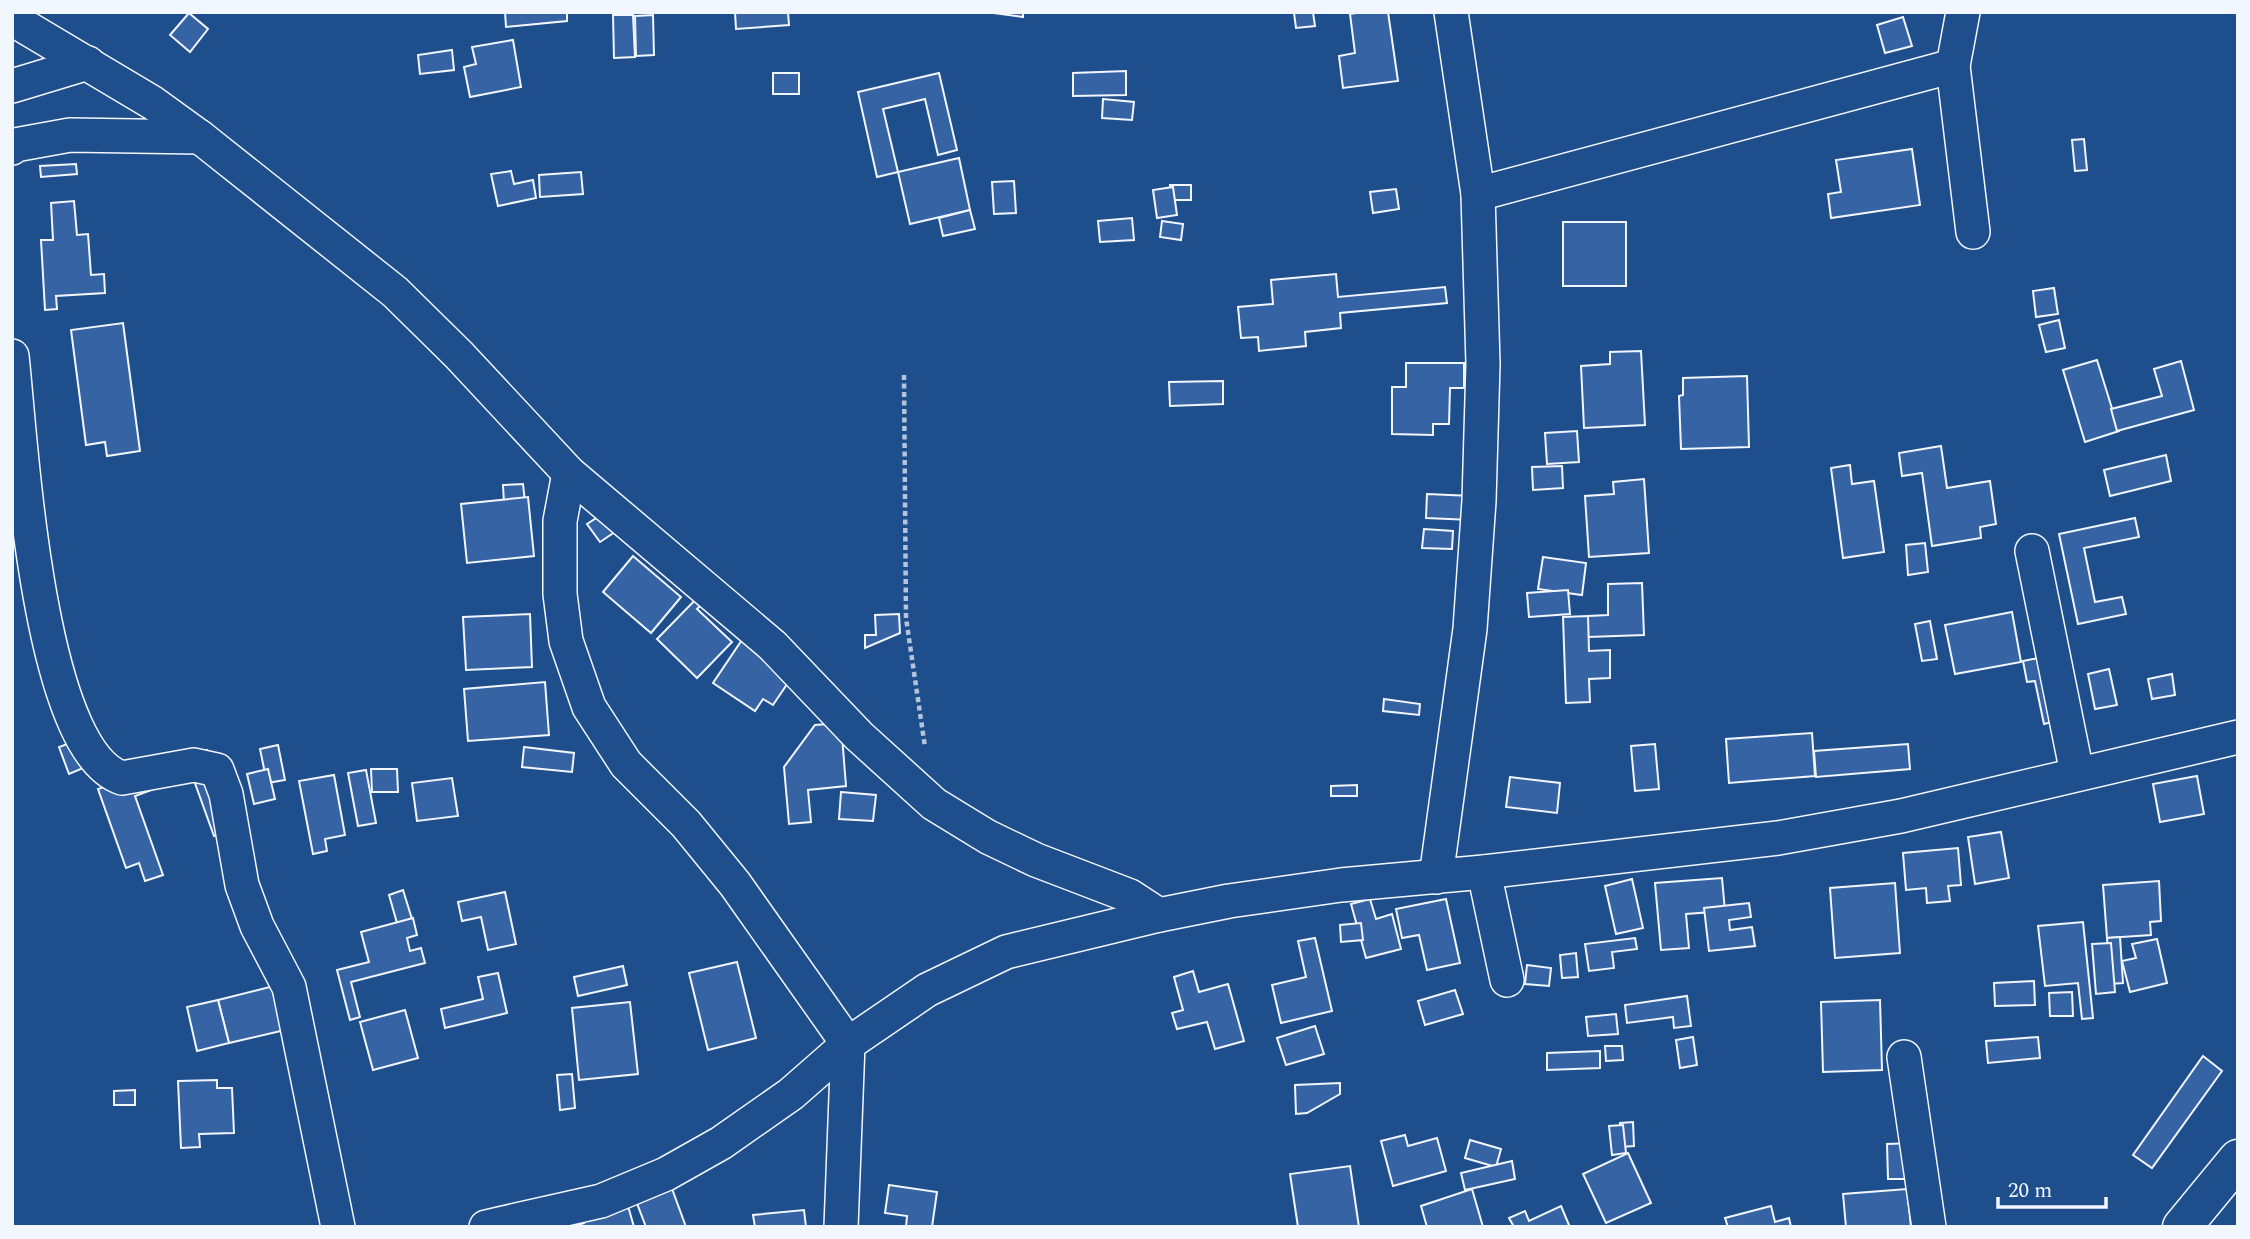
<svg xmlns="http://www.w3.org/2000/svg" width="2250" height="1239" viewBox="0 0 2250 1239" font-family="Spectral,serif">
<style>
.building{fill:#3563a3;stroke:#f2f6ff;stroke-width:2}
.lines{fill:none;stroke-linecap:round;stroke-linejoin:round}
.minor-casing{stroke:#f2f6ff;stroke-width:36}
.secondary-casing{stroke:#f2f6ff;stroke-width:41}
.path{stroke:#b3c4dc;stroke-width:4.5;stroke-dasharray:5 3.5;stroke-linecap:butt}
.minor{stroke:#1f4e8c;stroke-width:33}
.secondary{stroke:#1f4e8c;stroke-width:38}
</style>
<rect width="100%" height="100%" fill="#1f4e8c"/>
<g class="building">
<polygon points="505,12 567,12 567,21 506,27"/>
<polygon points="735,12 788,12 789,25 736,29"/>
<polygon points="986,12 1023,12 1023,17"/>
<polygon points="1313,12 1315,26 1296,28 1294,13"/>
<polygon points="1362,12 1388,12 1398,81 1343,88 1339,56 1355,53 1350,14"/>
<polygon points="189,13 208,29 190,52 170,35"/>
<polygon points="613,15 633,15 635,57 614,58"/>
<polygon points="653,15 654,55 636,56 635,16"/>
<polygon points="1903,17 1912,46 1885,53 1877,25"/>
<polygon points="513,40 521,87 470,97 464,67 476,64 472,47"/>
<polygon points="452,50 454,70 420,74 418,55"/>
<polygon points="1126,71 1126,95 1073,96 1073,73"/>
<rect x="773" y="73" width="26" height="21"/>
<polygon points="939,73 957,150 938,155 925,99 883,109 898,172 877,177 858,92"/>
<polygon points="1103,99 1134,102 1132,120 1102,118"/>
<polygon points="2084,139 2087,170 2075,171 2072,140"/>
<polygon points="1912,149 1920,205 1831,218 1828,194 1841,192 1836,160"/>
<polygon points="959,158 970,210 910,224 898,172"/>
<polygon points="76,164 77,174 41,177 40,166"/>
<polygon points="511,171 514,184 533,180 536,198 498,206 491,174"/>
<polygon points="581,172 583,194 540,197 539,175"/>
<polygon points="1014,181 1016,213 994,214 992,182"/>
<rect x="1170" y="185" width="21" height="15"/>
<polygon points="1173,187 1177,215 1157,218 1153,190"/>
<polygon points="1396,189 1399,209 1373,213 1370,192"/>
<polygon points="74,201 77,235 88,234 91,275 104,274 105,293 56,296 57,309 45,310 41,240 53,240 51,203"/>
<polygon points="970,210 975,229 943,236 939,218"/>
<polygon points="1132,218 1134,240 1100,242 1098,221"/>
<polygon points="1162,221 1183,224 1181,240 1160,237"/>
<rect x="1563" y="222" width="63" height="64"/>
<polygon points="1336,274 1338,297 1445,287 1447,303 1340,313 1341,328 1305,332 1306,346 1259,351 1258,337 1241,338 1238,307 1273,304 1271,280"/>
<polygon points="2054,288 2058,314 2036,317 2033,291"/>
<polygon points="2059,320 2065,348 2046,352 2039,325"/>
<polygon points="123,323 140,451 107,456 105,442 86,445 71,330"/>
<polygon points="1641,351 1645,425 1584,428 1581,366 1610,364 1610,352"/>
<polygon points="2097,360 2119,431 2085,442 2063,370"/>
<polygon points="2181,361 2194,410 2117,431 2111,409 2162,396 2154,369"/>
<polygon points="1406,363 1464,363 1464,388 1450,388 1449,424 1433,424 1433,435 1392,434 1392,387 1406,387"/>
<polygon points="1747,376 1749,447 1681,449 1679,396 1683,395 1683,378"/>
<polygon points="1223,381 1223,404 1170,406 1169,382"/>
<polygon points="1577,431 1579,462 1547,464 1545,433"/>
<polygon points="1941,446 1947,488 1990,481 1996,524 1980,527 1981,538 1932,546 1922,473 1902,476 1899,453"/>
<polygon points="2166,455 2171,481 2110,496 2104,470"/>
<polygon points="1850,465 1852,484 1874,481 1884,552 1843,558 1831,468"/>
<polygon points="1562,466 1563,488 1533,490 1532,467"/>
<polygon points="1644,479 1649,553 1589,557 1585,496 1614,494 1613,482"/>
<polygon points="523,484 525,502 504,503 503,485"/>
<polygon points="1427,494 1472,496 1471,520 1426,518"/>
<polygon points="528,497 534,556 467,563 461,504"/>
<polygon points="612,508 624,526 600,542 587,524"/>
<polygon points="2135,518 2139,537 2084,548 2095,602 2122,597 2126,614 2078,624 2059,534"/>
<polygon points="1424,529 1453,531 1452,549 1422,548"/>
<polygon points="1925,543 1928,572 1908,575 1906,545"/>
<polygon points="633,556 681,597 651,633 603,592"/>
<polygon points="1543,557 1586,563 1582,595 1538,589"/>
<polygon points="1642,583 1644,635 1588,637 1588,616 1608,615 1608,584"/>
<polygon points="1568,590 1570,614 1529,617 1527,593"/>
<polygon points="702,593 707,599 697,609 732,642 697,678 657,639"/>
<polygon points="2012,612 2021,662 1955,674 1945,625"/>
<polygon points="530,614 532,667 466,670 463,617"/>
<polygon points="899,614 900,633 865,648 865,635 876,635 875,615"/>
<polygon points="1588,616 1589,651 1610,650 1610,678 1589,679 1590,702 1566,703 1563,617"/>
<polygon points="1930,621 1937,659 1922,661 1915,624"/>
<polygon points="744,637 796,671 773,705 763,699 755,711 713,683"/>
<polygon points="2048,656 2061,720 2044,724 2035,681 2027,682 2023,661"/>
<polygon points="2109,669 2117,705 2095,709 2088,674"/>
<polygon points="2172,674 2175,695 2152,699 2148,679"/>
<polygon points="545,682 549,735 468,741 464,689"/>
<polygon points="1384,699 1420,704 1419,715 1383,711"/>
<polygon points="841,723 846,786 808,790 811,822 789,824 784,767 815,725"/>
<polygon points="1812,733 1815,776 1729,783 1726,739"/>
<polygon points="78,740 88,766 69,774 59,747"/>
<polygon points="1655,744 1659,789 1635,791 1631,746"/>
<polygon points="1908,744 1910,769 1816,777 1814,751"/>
<polygon points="278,745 285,780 267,783 260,749"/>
<polygon points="524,747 574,753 572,772 522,767"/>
<polygon points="207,750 235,828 214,836 192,775 135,796 163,875 145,881 139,863 126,868 98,789"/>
<polygon points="268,769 275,799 254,804 247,774"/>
<polygon points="371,769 397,769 398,792 372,792"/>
<polygon points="366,770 376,823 358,826 348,773"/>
<polygon points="334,775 345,835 325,839 327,851 313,854 299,781"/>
<polygon points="2197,776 2204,814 2160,822 2153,784"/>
<polygon points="1510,777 1560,783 1557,813 1506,807"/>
<polygon points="452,778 458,816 417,821 412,783"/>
<polygon points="1357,785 1357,796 1331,796 1331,786"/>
<polygon points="841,792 876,795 873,821 839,819"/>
<polygon points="2001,832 2009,878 1975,884 1968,837"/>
<polygon points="1958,848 1961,885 1948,886 1950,901 1927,903 1926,888 1906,890 1903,853"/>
<polygon points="1722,878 1725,911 1686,914 1689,948 1661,950 1655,883"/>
<polygon points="1632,879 1643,928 1616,934 1605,886"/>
<polygon points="2159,881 2161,921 2150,922 2151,935 2107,938 2103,885"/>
<polygon points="1895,883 1900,953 1835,958 1830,888"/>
<polygon points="403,890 412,919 397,923 389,895"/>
<polygon points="505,892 516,944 488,950 481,917 462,921 458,902"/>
<polygon points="1370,899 1376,919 1392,914 1401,949 1366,958 1351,904"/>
<polygon points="1446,899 1460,963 1427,970 1419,935 1402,938 1396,909"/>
<polygon points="1749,903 1751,917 1729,920 1730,930 1752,927 1755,946 1709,951 1704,908"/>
<polygon points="413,918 417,935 407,938 410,951 421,948 425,963 351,982 360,1017 350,1020 337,970 369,962 361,932"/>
<polygon points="2083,922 2093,1018 2082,1019 2078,983 2045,986 2038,926"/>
<polygon points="1361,923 1363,940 1341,942 1340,925"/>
<polygon points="2120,937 2123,983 2110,984 2107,938"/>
<polygon points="1315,938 1332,1011 1281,1023 1272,985 1306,977 1298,941"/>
<polygon points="1635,938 1637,949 1612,952 1614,968 1589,971 1585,944"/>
<polygon points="2157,939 2167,983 2130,992 2122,961 2136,958 2132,944"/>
<polygon points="2111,943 2115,992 2096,994 2092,944"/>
<polygon points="1576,953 1578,977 1562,978 1560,955"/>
<polygon points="737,962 756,1038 708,1050 689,973"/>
<polygon points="1527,965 1551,968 1549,986 1525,984"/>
<polygon points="623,966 627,985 578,996 574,977"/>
<polygon points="1193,971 1199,992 1228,984 1244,1041 1215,1049 1207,1022 1177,1029 1172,1013 1183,1010 1174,977"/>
<polygon points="498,973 507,1013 445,1028 441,1009 483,999 478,977"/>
<polygon points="2034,981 2035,1005 1995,1006 1994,983"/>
<polygon points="274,986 285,1030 229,1043 218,1000"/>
<polygon points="1455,990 1463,1014 1425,1025 1418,1001"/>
<polygon points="2072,992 2073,1016 2050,1016 2049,993"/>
<polygon points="1687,996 1691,1026 1674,1028 1673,1017 1627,1023 1625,1005"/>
<polygon points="218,1000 229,1043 197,1051 187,1007"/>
<polygon points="1880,1000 1882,1070 1823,1072 1821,1002"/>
<polygon points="630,1002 638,1074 579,1080 572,1008"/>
<polygon points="405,1010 418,1058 373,1070 360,1022"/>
<polygon points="1616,1014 1618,1034 1588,1036 1586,1017"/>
<polygon points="1315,1026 1324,1054 1286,1065 1277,1038"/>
<polygon points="1693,1037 1697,1065 1680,1068 1676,1040"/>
<polygon points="2038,1037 2040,1058 1988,1063 1986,1041"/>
<polygon points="1605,1046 1622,1046 1623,1060 1606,1061"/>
<polygon points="1600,1051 1600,1068 1547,1070 1547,1053"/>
<polygon points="2203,1056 2222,1071 2152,1168 2133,1155"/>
<polygon points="572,1074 575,1108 560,1110 557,1075"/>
<polygon points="217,1080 217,1088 232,1088 234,1133 199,1134 200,1147 181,1148 178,1081"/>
<polygon points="1340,1083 1340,1094 1307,1113 1296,1114 1295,1085"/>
<polygon points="135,1090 135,1105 114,1105 114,1091"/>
<polygon points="1633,1122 1634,1146 1621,1147 1620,1123"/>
<polygon points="1623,1125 1626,1153 1612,1155 1609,1126"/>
<polygon points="1405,1135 1408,1146 1437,1138 1446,1171 1393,1186 1381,1141"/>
<polygon points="1470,1140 1501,1149 1496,1167 1465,1158"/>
<polygon points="1914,1143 1914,1179 1888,1179 1887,1144"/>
<polygon points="1628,1153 1651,1203 1606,1223 1583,1174"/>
<polygon points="1512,1161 1515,1179 1465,1190 1461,1173"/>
<polygon points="1350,1166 1359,1227 1298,1227 1290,1174"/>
<polygon points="889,1185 937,1192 932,1227 906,1227 907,1216 885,1213"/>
<polygon points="671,1186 686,1227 646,1227 635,1198"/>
<polygon points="1472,1189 1483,1227 1427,1227 1421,1206"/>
<polygon points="1907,1189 1911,1227 1846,1227 1843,1194"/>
<polygon points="626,1199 634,1227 571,1227 584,1223 580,1212"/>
<polygon points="1561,1206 1569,1225 1566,1227 1514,1227 1509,1218 1525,1211 1529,1221"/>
<polygon points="1771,1206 1775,1222 1789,1218 1791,1227 1728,1227 1725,1218"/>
<polygon points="804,1210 806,1227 755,1227 753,1215"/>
</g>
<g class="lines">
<g class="minor-casing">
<g id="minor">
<polyline points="12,19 153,103 200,137 395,292 459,355 569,473 772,645 859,736 934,804 988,837 1036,860 1130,896 1159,915"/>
<polyline points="1953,66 1973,232"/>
<polyline points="12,86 88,63"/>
<polyline points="12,148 15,145 70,135 200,137"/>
<polyline points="1478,194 1953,66 1963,12"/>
<path d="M 12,356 C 21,437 37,750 122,778 L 194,765 L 217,770 L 226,794 L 242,885 L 257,926 L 289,987 L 338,1227"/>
<polyline points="569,473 560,521 560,594 566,641 589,707 626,764 686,824 735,884 848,1044 841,1227"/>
<polyline points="2032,551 2077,773"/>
<polyline points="1484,872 1507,980"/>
<polyline points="1436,877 1470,629 1479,501 1483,364 1478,194 1451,12"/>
<polyline points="1904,1057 1929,1227"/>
<polyline points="486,1227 601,1201 666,1174 721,1143 791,1094 848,1044 927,990 1006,952 1159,915 1229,901 1341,885 1484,872 1778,838 1901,816 2238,737"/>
</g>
</g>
<g class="secondary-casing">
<polyline id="secondary" points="2182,1227 2238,1159"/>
</g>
<polyline class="path" points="904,375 906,618 925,747"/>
<use href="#minor" class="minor"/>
<use href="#secondary" class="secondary"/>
</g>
<rect width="2250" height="1239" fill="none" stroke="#f2f6ff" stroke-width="28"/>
<path d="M1998 1197v10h108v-10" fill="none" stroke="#f2f6ff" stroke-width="3.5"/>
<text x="2008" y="1197" font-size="21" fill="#f2f6ff" stroke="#1f4e8c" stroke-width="5" paint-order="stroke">20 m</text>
</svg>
